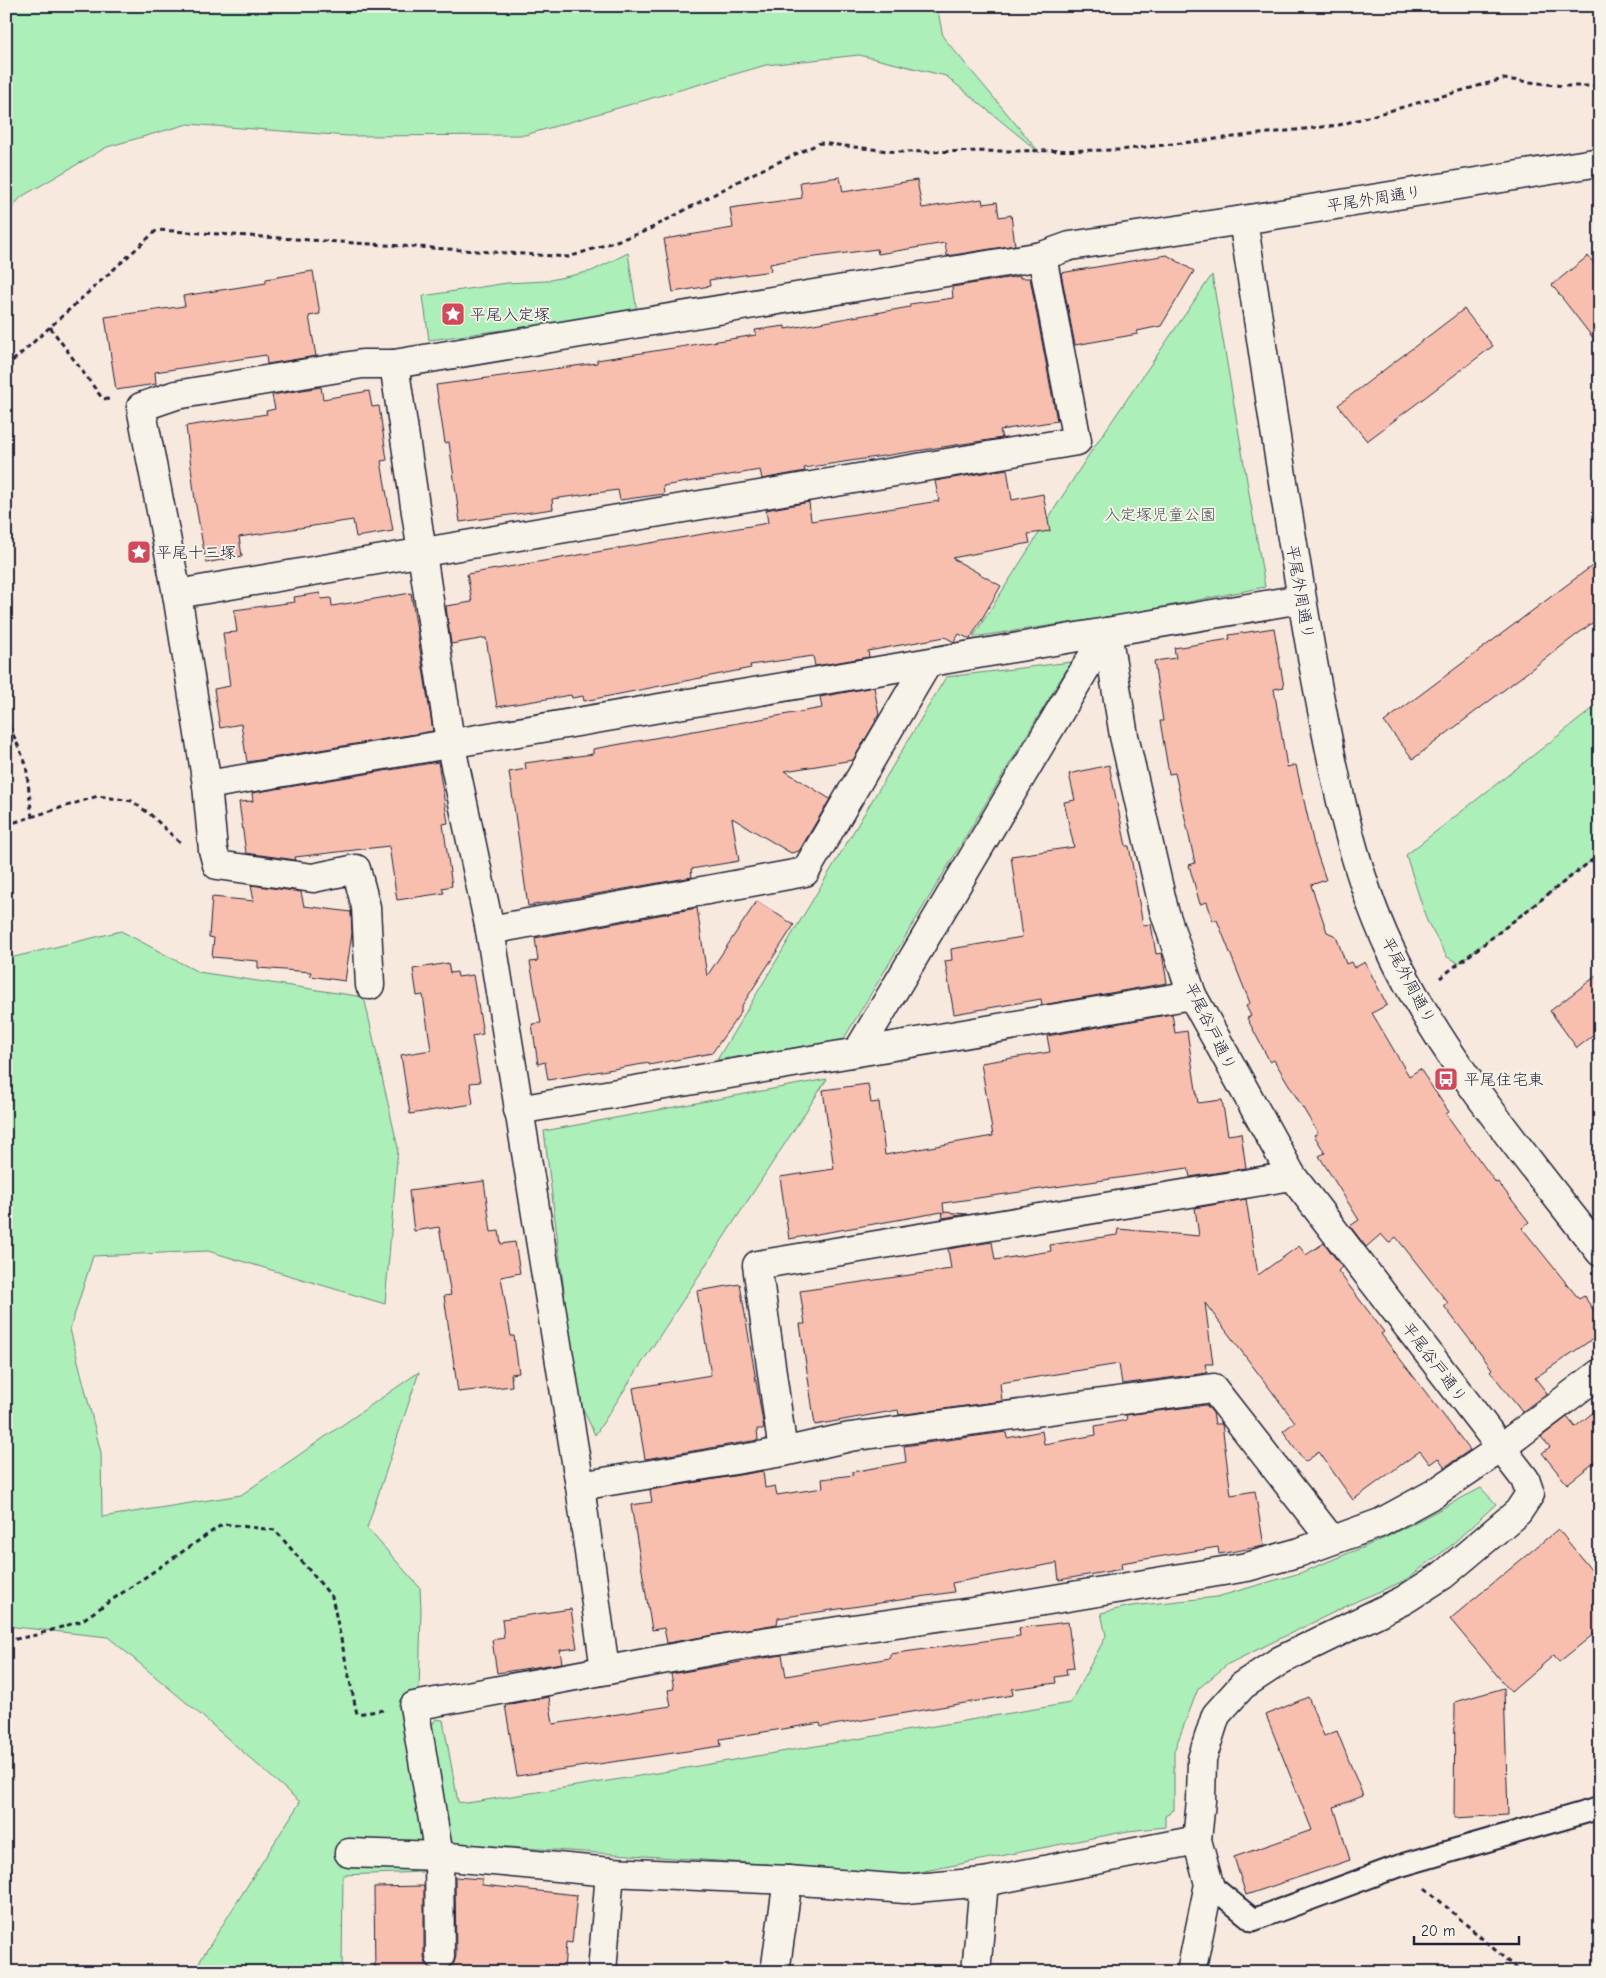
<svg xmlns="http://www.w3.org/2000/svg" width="1606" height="1978" viewBox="0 0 1606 1978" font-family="'Comic Neue','Klee One',sans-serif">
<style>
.green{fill:#acefb9;stroke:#67887a}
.building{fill:#f8bfaf;stroke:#22223b}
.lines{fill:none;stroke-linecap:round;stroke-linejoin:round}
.service-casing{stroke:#22223b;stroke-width:25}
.minor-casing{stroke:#22223b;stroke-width:31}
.tertiary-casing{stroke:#22223b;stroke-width:31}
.path{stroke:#22223b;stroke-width:3;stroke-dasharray:5 4;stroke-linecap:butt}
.service{stroke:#f7f3e8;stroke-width:21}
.minor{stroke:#f7f3e8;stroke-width:28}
.tertiary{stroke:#f7f3e8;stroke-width:28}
.labels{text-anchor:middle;stroke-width:4;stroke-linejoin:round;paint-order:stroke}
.street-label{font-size:16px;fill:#22223b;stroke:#f7f3e8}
.poi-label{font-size:16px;fill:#22223b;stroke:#f7f3e8;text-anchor:start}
.park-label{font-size:16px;fill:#44555a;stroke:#f7f3e8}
</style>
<rect width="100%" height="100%" fill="#f7e9dd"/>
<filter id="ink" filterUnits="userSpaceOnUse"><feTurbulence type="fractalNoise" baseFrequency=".02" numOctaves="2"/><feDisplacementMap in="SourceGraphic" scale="10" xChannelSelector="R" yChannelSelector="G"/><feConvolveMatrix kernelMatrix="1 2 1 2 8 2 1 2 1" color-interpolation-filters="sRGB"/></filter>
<g filter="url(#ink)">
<g class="green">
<polygon points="6,6 937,6 943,37 1040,153 946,76 859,55 766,65 525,135 348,136 188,124 107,147 21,197 6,215"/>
<polygon points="628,253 637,312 429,340 423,296 507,283 546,281 592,271"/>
<polygon points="1212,275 1265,587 1116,616 973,637 1088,456"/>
<polygon points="1071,662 843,1040 717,1060 946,677"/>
<polygon points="1600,703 1600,854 1459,963 1447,957 1427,921 1406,855"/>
<polygon points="121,931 198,972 364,997 398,1148 385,1304 208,1251 93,1256 70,1329 101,1453 102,1517 241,1495 419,1372 367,1528 420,1588 421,1610 419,1693 438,1856 423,1872 343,1875 342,1972 193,1972 300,1802 194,1709 108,1637 6,1626 6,959"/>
<polygon points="827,1079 595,1435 577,1396 544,1131"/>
<polygon points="1481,1488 1496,1504 1448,1548 1404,1581 1357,1601 1228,1664 1198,1689 1174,1751 1174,1810 1165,1815 1165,1827 1128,1831 899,1876 823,1868 450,1843 428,1731 436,1719 443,1720 458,1802 467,1803 627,1778 1070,1703 1106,1636 1101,1613 1131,1606 1217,1597 1300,1573 1383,1539"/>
</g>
<g class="building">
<polygon points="840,177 843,192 917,180 922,208 982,199 983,204 997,202 999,217 1011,215 1015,245 947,256 945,243 878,254 877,249 785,261 770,264 771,271 709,280 710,286 673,292 664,239 733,228 730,208 802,198 800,182"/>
<polygon points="1167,255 1194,271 1161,326 1137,331 1138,334 1075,345 1061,273"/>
<polygon points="1588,256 1600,271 1600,347 1552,285"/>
<polygon points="313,271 320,314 309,316 316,356 267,364 266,355 155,372 156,384 116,390 105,317 185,306 183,296 266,283 266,279"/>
<polygon points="1020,276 1020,278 1030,278 1057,421 1000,430 1002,438 804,468 805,471 762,479 760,470 663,486 664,494 620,500 618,490 552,499 553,509 460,522 449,442 445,443 436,385 597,363 597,360 756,335 755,330 785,326 785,329 910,307 910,304 953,298 952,287"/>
<polygon points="1464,309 1493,346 1367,441 1338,405"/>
<polygon points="321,387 323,399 369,391 372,407 379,406 387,460 381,461 393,531 356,537 353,520 239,537 242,556 206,563 195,500 186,426 267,414 266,411 275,409 272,395"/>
<polygon points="1007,469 1012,500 1043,494 1050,531 1028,534 1030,543 952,558 1001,586 970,639 959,634 954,642 945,637 868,651 869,657 815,666 813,656 750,665 751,668 584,701 583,696 572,698 571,695 497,707 486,638 451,644 446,606 472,602 467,574 768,523 766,510 809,502 811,521 939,501 935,481"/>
<polygon points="1600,560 1600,617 1413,759 1384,722"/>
<polygon points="320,593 321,599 331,598 332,606 411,593 433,731 247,762 241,724 220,728 214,689 230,686 223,633 237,632 234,610 295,602 294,597"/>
<polygon points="1274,628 1284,687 1274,689 1287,767 1296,765 1314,845 1326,880 1311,885 1327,932 1336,936 1346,964 1351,962 1354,968 1365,962 1387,1005 1372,1013 1409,1076 1420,1069 1449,1112 1446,1114 1496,1183 1498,1182 1529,1222 1522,1228 1579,1299 1584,1296 1600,1320 1600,1334 1535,1378 1547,1393 1522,1412 1490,1371 1492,1369 1444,1306 1448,1303 1396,1237 1389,1243 1381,1234 1366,1247 1350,1226 1359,1220 1319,1156 1325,1153 1314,1135 1318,1133 1274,1060 1270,1062 1247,1018 1251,1016 1246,1006 1250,1003 1217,920 1213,921 1207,902 1200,904 1189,865 1195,863 1175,773 1169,774 1160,721 1163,721 1154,661 1176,658 1174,648 1230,639 1229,635"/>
<polygon points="874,687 879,715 875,718 876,721 853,760 785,771 830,799 799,851 791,853 732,818 739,861 691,869 692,877 528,906 509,772 526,769 525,763 593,754 593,749 822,708 820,697"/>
<polygon points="438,762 448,823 443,824 452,886 442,888 444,893 397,900 389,846 295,857 296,860 246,853 239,802 253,801 252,793"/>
<polygon points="1109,765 1126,846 1129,846 1143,925 1151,924 1156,954 1162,953 1167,983 1042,1005 1041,999 954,1014 945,961 952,960 951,949 1022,937 1011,856 1074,847 1064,802 1075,800 1069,774"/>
<polygon points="251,885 301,892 304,906 351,912 352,933 345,981 310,976 311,972 258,968 258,961 212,957 214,938 209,937 212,897 254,901"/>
<polygon points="757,901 794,925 741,1007 741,1012 712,1053 649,1065 649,1063 548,1080 545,1062 538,1064 532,1024 541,1023 530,962 538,961 535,938 697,908 707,976"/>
<polygon points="448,963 450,973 457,972 458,977 473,975 483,1034 472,1036 480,1082 470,1083 473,1104 410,1114 401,1055 431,1050 423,995 417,996 413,969"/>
<polygon points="1600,973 1600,1030 1577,1048 1550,1011"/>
<polygon points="1172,1014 1175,1033 1187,1031 1198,1103 1222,1100 1228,1135 1241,1133 1246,1168 1190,1177 1188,1168 943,1203 944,1212 967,1214 943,1218 942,1212 789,1239 780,1177 834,1169 823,1090 868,1084 871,1103 879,1102 885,1155 993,1136 981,1063 1050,1052 1047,1036"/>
<polygon points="484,1181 491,1232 499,1231 501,1244 515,1242 520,1273 501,1277 511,1336 514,1336 519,1373 511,1374 512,1386 458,1392 444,1296 451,1295 439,1227 414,1231 409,1191"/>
<polygon points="1246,1199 1258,1275 1299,1246 1306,1255 1324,1243 1342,1267 1338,1271 1384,1332 1381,1334 1470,1450 1445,1467 1438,1458 1430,1464 1420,1451 1353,1500 1319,1452 1305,1462 1283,1431 1295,1422 1205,1303 1213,1364 1205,1364 1207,1373 1122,1384 1119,1364 1000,1383 1002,1401 899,1415 898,1410 815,1425 800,1324 805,1324 800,1291 951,1269 948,1249 992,1242 995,1260 1051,1251 1050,1245 1117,1235 1118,1229 1199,1236 1195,1208"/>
<polygon points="740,1284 764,1429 757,1429 758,1440 645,1459 633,1388 711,1375 697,1291"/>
<polygon points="1206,1405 1213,1413 1215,1424 1222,1424 1231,1495 1255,1491 1264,1546 1219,1554 1218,1547 1121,1563 1122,1569 1059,1580 1057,1563 952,1583 954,1592 778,1618 777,1624 667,1643 664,1628 652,1630 631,1505 652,1502 650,1490 763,1471 765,1488 775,1486 777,1495 823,1488 822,1479 853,1475 852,1472 906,1462 904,1446 1006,1432 1007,1438 1042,1431 1044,1444 1096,1435 1095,1426 1127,1420 1126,1415"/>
<polygon points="1600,1407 1600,1458 1567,1484 1542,1453 1550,1447 1541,1437 1567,1417 1575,1427"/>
<polygon points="1558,1529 1600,1581 1600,1629 1559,1662 1554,1655 1511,1692 1450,1619"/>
<polygon points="571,1609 577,1648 560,1650 562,1663 497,1673 492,1640 504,1638 502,1619"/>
<polygon points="1068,1622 1074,1668 1066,1669 1067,1675 1055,1677 1056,1683 1012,1689 1013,1695 821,1727 820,1723 720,1739 721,1746 517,1776 505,1705 549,1697 553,1724 671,1706 668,1690 674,1689 671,1674 782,1655 786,1676 890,1658 890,1654 1020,1636 1019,1628"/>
<polygon points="1504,1688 1508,1815 1454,1818 1455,1702"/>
<polygon points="1308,1697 1324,1736 1337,1731 1363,1796 1334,1807 1350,1860 1246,1895 1234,1857 1312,1830 1266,1715"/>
<polygon points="455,1877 482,1879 482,1885 577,1895 572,1943 566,1942 564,1972 375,1972 374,1887 424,1886 424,1957 426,1964 432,1969 441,1972 448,1969 454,1963 456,1956"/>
</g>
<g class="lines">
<g class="service-casing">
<polyline id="service" points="1209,1884 1253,1920 1399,1866 1600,1808"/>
</g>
<g class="minor-casing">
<g id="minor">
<polyline points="394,364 362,364 176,395 141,407 177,594 1077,441 1042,256"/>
<polyline points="177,594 207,785 213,850 217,865 313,878 356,869 366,907 370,985"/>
<polyline points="1107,632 1124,736 1164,910 1192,995 1292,1176 1525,1479 1530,1494 1518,1512 1443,1575 1404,1600 1281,1660 1243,1685 1216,1715 1202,1759 1201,1801 1197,1840 1209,1884 1191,1972"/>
<polyline points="207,785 1301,599"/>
<polyline points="490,930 805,872 927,664"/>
<polyline points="858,1051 1107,632"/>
<polyline points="518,1110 1192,995"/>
<polyline points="783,1452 757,1265 1292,1176"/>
<polyline points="580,1486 783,1452 850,1437 1213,1388 1331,1539"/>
<polyline points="605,1670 580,1486 490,930 450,742 394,364 1042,256 1070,246 1243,220"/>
<polyline points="349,1853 439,1856 610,1872 788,1880 905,1889 984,1882 1197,1840"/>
<polyline points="440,1956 439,1856 414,1706 742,1645 1007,1607 1247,1567 1300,1552 1380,1523 1435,1493 1501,1448 1600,1373"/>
<polyline points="602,1972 610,1872"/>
<polyline points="775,1972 788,1880"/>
<polyline points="976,1972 984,1882"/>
</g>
</g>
<g class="tertiary-casing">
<path id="tertiary" d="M 1600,162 L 1243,220 C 1266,369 1287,519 1314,668 C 1331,759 1350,865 1390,949 C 1443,1060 1525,1155 1600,1252"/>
</g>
<g class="path">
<polyline points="50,327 102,398 111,400"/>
<polyline points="6,367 157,230 569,257 646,231 750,175 820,143 897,152 1120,150 1339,125 1503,79 1564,86 1600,86"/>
<polyline points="6,718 26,764 32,818"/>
<polyline points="6,825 98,796 132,801 151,815 180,843"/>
<polyline points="1440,978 1600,854"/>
<polyline points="6,1641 36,1635 81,1621 223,1524 275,1530 332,1597 357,1714 384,1710"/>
<polyline points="1425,1888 1520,1972"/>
</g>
<use href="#service" class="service"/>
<use href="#minor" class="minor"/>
<use href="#tertiary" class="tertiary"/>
</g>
</g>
<defs>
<g id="sight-square" transform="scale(1.25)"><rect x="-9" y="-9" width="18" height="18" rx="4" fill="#d1495b" stroke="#f7f3e8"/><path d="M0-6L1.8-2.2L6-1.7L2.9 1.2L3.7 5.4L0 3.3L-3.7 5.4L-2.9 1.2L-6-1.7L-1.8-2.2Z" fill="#fff"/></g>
<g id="bus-square" transform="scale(1.25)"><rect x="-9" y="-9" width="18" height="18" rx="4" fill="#d1495b" stroke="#f7f3e8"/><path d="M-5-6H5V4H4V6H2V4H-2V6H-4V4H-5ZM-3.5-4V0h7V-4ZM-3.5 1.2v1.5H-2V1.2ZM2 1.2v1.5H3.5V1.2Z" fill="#fff"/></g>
</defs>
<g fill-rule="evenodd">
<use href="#sight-square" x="453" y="314"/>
<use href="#sight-square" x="139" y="552"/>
<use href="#bus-square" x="1446" y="1079"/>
</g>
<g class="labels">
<g class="street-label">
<text transform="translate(1374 198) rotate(-9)" y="6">平尾外周通り</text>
<text transform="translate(1301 592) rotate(80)" y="6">平尾外周通り</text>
<text transform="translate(1409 980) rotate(62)" y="6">平尾外周通り</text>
<text transform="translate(1211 1026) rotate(64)" y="6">平尾谷戸通り</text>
<text transform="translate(1435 1362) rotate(53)" y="6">平尾谷戸通り</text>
</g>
<g class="poi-label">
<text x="470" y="320">平尾入定塚</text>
<text x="156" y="558">平尾十三塚</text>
<text x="1464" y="1085">平尾住宅東</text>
</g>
<g class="park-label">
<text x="1160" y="520">入定塚児童公園</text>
</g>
</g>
<rect width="1606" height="1978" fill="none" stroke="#f7f3e8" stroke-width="25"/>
<rect x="12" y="12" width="1581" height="1953" fill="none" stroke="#22223b" stroke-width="2" filter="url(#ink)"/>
<path d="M1414 1936v8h105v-8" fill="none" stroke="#22223b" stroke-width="2.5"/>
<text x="1421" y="1936" font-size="15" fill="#22223b" stroke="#f7f3e8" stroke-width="4" paint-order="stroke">20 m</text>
</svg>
